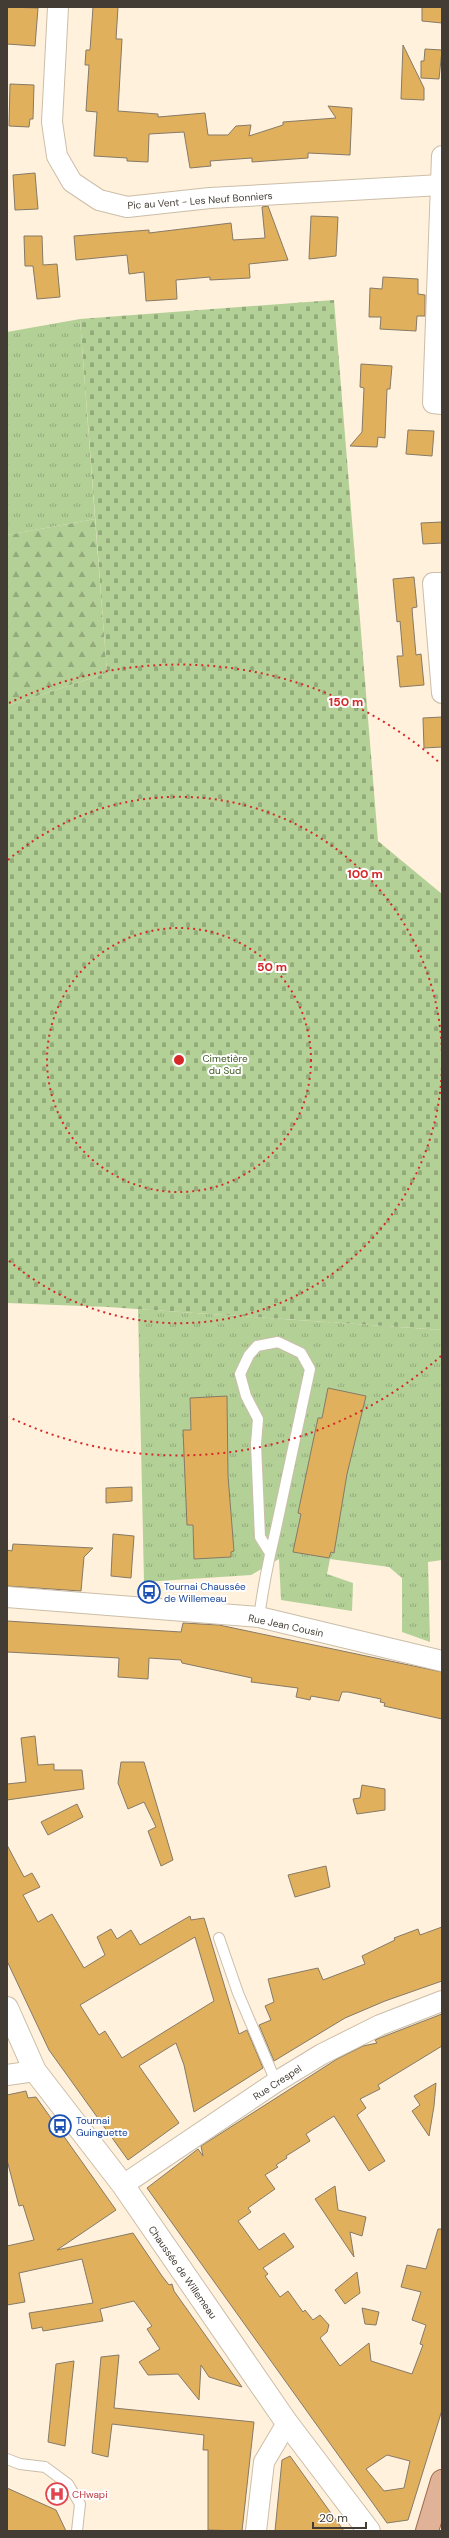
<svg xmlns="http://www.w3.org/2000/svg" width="449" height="2538" viewBox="0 0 449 2538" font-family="'DM Sans',sans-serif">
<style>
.grass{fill:url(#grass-tufts)}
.forest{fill:url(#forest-firs)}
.cemetery{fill:url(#cemetery-stones)}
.building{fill:#e1b05c;stroke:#867a67;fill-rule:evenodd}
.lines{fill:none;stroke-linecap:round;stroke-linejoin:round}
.service-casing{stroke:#cbbea9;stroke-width:12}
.minor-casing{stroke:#cbbea9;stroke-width:22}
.tertiary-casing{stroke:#cbbea9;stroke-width:24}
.primary-casing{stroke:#9c6849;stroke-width:24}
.service{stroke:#fff;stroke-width:10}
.minor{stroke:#fff;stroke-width:20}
.tertiary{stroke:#fff;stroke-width:22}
.primary{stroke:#e0b399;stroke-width:22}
.ring{fill:none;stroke:#d62828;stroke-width:2;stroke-dasharray:2 4}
.labels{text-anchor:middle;stroke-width:4;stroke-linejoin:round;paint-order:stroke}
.street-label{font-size:10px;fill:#423c34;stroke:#fff}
.park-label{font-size:10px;fill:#3e581f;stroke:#fff}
.transit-label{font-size:10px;fill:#164399;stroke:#fff;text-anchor:start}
.health-label{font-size:10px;fill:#be3a42;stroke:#fff;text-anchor:start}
.centre{fill:#d62828;stroke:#fff;stroke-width:2}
.ring-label{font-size:12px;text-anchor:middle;font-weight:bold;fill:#d62828;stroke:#fff;stroke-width:4;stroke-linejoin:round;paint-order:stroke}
</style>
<defs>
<pattern id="grass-tufts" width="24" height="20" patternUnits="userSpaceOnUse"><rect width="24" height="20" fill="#b3d097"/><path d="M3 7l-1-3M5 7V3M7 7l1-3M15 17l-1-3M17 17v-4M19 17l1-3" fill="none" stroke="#93aa7c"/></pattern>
<pattern id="forest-firs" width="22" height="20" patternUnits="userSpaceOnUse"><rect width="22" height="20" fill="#b3d097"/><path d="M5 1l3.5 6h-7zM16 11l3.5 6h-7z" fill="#93aa7c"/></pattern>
<pattern id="cemetery-stones" width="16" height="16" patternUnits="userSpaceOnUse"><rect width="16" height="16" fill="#b3d097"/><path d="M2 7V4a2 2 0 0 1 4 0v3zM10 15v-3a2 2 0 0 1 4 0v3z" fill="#93aa7c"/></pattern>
</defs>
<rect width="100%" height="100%" fill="#fff1db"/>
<g class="grass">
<polygon points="80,319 95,519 7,535 7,332"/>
<polygon points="138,1309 442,1330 442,1560 428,1562 430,1642 402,1632 402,1578 389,1567 330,1559 327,1574 353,1583 352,1611 281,1600 279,1559 251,1575 144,1582"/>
</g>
<polygon class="forest" points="95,519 107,673 7,706 7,535"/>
<polygon class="cemetery" points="334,300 378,841 442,894 442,1330 108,1307 7,1303 7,706 107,673 80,319"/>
<g class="building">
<polygon points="7,7 38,8 35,46 7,44"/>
<polygon points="93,7 118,7 116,39 122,39 118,111 158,114 158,117 205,113 208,135 228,135 236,126 251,125 249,136 283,125 283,122 336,118 328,106 352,108 350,155 308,153 308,158 252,162 252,158 210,161 211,166 190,168 184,132 149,134 148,162 127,161 127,158 94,156 97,112 86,111 89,65 85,65 86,50 90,50"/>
<polygon points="422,7 442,7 442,23 422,21"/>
<polygon points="403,45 424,88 424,100 401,99"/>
<polygon points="425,49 442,50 439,79 421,78 421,61 424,61"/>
<polygon points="10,84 34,85 33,119 30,119 29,127 9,126"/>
<polygon points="35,173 38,209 15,210 13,175"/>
<polygon points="268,206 288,260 249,264 250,278 210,280 210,277 176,280 177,299 146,301 144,272 129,274 127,255 76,260 74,236 149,230 149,233 231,223 233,240 265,238 262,207"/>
<polygon points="311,216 338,217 336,256 309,259"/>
<polygon points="24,236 42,236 43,265 57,264 60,297 37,299 33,266 25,266"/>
<polygon points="383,277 418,279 418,294 425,295 425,316 417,316 416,331 380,329 381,317 369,317 370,288 382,289"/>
<polygon points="361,364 392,366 390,389 387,389 385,438 378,437 377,447 350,446 362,432 364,388 360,387"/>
<polygon points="408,430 434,431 432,456 406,454"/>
<polygon points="442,522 442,543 423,544 421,523"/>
<polygon points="414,577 417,607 412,608 413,621 416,655 421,654 424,685 400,687 397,656 403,656 400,621 397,622 393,579"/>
<polygon points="442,717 442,747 424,748 423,718"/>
<polygon points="328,1388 366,1396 347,1474 334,1553 331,1552 329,1558 293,1552 301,1514 298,1513 318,1418 322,1418"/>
<polygon points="227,1396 228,1476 234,1551 231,1552 231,1557 194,1559 193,1525 187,1525 183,1430 191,1430 190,1398"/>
<polygon points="132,1487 132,1501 106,1503 106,1488"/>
<polygon points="113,1534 134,1536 131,1578 111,1576"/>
<polygon points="13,1544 93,1548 84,1557 81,1591 7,1586 7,1550 12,1551"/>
<polygon points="7,1621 181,1632 183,1623 219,1625 442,1672 442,1719 384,1706 385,1703 380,1702 381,1699 348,1692 342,1692 339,1701 311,1696 310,1700 296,1697 298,1688 251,1682 252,1678 182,1663 181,1660 149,1658 148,1679 118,1677 119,1658 7,1652"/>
<polygon points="35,1736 38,1765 54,1764 54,1770 82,1770 84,1789 7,1800 7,1784 26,1782 21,1738"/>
<polygon points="121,1762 144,1762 173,1860 161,1866 148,1831 156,1827 144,1802 128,1809 118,1783"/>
<polygon points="362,1785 385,1789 385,1810 357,1814 353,1799 360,1798"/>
<polygon points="77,1804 83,1817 48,1835 41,1822"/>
<path d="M 7,1845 L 24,1877 L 32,1873 L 40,1887 L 23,1895 L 38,1922 L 52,1914 L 84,1968 L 105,1955 L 97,1937 L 111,1929 L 117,1939 L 131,1930 L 140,1945 L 190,1916 L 191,1920 L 204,1918 L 239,2034 L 247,2030 L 263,2068 L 194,2112 L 184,2065 L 176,2043 L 139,2066 L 179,2123 L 128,2160 L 49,2050 L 7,1961 ZM 195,1937 L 214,2001 L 122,2058 L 105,2031 L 99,2035 L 80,2005 Z"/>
<polygon points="326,1866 330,1887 295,1897 288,1875"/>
<polygon points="442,1927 442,1981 385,2001 345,2018 274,2061 259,2025 271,2020 265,2006 274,2002 268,1979 318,1968 323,1980 365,1964 362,1956 395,1940 394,1938 418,1929 420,1935"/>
<path d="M 442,2014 L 442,2046 L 378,2085 L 380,2089 L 360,2099 L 366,2108 L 357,2115 L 385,2161 L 369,2171 L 334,2116 L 306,2134 L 310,2141 L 286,2156 L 287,2158 L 276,2165 L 278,2167 L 265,2175 L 275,2189 L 248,2208 L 251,2212 L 238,2221 L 259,2250 L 284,2233 L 294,2247 L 263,2268 L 268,2274 L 265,2276 L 280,2297 L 288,2291 L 303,2312 L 305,2310 L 313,2320 L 320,2315 L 329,2325 L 327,2332 L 320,2338 L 340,2366 L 369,2343 L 371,2361 L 412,2374 L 423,2345 L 420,2344 L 426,2325 L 412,2320 L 421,2292 L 401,2287 L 407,2265 L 426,2269 L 438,2229 L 442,2229 L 442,2410 L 408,2520 L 387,2523 L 147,2188 L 198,2149 L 203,2156 L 201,2146 L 337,2059 L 363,2046 L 377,2043 L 375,2040 L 385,2036 ZM 387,2455 L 410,2461 L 404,2488 L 384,2491 L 366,2469 Z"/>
<polygon points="436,2083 434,2106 429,2136 412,2111 420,2105 414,2096"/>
<polygon points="26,2091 28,2098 36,2097 116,2210 57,2250 133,2233 162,2276 169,2285 172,2284 174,2291 242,2387 209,2377 201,2365 199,2400 178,2374 148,2375 139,2362 160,2349 147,2329 152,2326 134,2301 100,2309 103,2321 43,2331 42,2327 32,2329 29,2313 93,2303 82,2259 19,2273 25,2302 7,2305 7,2246 34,2240 23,2205 19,2206 7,2160 7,2095"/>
<polygon points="335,2186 338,2210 366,2217 362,2236 350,2232 354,2257 315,2199"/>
<polygon points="357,2272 360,2293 345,2304 335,2290"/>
<polygon points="362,2308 379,2312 376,2325 365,2324"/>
<polygon points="119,2355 114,2408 254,2422 242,2531 208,2530 208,2450 203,2450 204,2435 112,2424 108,2457 92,2453 101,2357"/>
<polygon points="74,2361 65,2446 48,2442 56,2364"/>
<polygon points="290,2456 328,2509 344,2531 275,2531 282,2460"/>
<polygon points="7,2488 56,2510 66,2531 7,2531"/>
</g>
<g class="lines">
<g class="service-casing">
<g id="service">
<path d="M 259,1617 C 263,1588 268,1562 275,1533 L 310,1369 L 301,1353 L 278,1342 L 257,1346 L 249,1355 L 240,1374 L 246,1396 L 258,1419 L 256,1444 L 260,1537 L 270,1553"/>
<polyline points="219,1938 238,1993 276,2082"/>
<polyline points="7,2459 20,2464 45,2467 68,2484 80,2504 77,2531"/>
</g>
</g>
<g class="minor-casing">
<g id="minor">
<polyline points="58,7 52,122 57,156 72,182 99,200 127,207 210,198 441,185"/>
<polyline points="442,156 433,403 442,404"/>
<polyline points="442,583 433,583 442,693"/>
<polyline points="7,1597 259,1617 442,1661"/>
<polyline points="7,2075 35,2071"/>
<polyline points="123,2185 276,2082 322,2054 380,2025 442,2001"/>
<polyline points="256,2531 264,2462 287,2423"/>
</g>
</g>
<g class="tertiary-casing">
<polyline id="tertiary" points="7,2008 35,2071 123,2185 287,2423 369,2531"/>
</g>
<g class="primary-casing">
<polyline id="primary" points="427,2531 442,2481"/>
</g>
<use href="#service" class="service"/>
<use href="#minor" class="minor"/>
<use href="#tertiary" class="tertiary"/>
<use href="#primary" class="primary"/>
</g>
<g class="ring">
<circle cx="179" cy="1060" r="132"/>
<path d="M442 1062A263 263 0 0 1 8 1260M8 860A263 263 0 0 1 442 1058"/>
<path d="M441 1356A395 395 0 0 1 9 1417M9 703A395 395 0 0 1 441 764"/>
</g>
<defs>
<g id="bus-ring" transform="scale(1.15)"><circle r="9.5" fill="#fff" stroke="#1a4fb4" stroke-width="1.5"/><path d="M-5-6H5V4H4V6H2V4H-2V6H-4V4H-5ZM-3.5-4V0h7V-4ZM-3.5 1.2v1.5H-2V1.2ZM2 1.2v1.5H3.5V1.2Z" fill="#1a4fb4"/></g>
<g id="hospital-ring" transform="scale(1.15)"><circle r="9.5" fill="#fff" stroke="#e0444e" stroke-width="1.5"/><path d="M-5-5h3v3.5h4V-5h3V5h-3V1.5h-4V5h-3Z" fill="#e0444e"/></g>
</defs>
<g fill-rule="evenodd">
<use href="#bus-ring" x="149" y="1592"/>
<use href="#bus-ring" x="60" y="2126"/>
<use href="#hospital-ring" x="57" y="2494"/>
</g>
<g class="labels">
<g class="street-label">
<text transform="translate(200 200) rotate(-4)" y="4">Pic au Vent - Les Neuf Bonniers</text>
<text transform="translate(286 1625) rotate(12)" y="4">Rue Jean Cousin</text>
<text transform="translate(277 2082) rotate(-33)" y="4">Rue Crespel</text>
<text transform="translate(183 2272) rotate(55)" y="4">Chaussée de Willemeau</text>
</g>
<g class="park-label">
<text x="225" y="1062">Cimetière<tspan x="225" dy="12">du Sud</tspan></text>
</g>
<g class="transit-label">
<text x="164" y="1590">Tournai Chaussée<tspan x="164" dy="12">de Willemeau</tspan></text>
<text x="76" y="2124">Tournai<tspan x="76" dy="12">Guinguette</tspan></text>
</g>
<g class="health-label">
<text x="72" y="2498">CHwapi</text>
</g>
</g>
<circle cx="179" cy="1060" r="6" class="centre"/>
<g class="ring-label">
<text x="346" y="706">150 m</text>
<text x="365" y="878">100 m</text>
<text x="272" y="971">50 m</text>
</g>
<rect width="449" height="2538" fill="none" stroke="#423c34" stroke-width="16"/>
<path d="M313 2522v6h53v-6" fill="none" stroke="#423c34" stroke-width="2"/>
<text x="319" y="2522" font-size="12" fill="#423c34" stroke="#ffffff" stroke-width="3" paint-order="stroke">20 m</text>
</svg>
